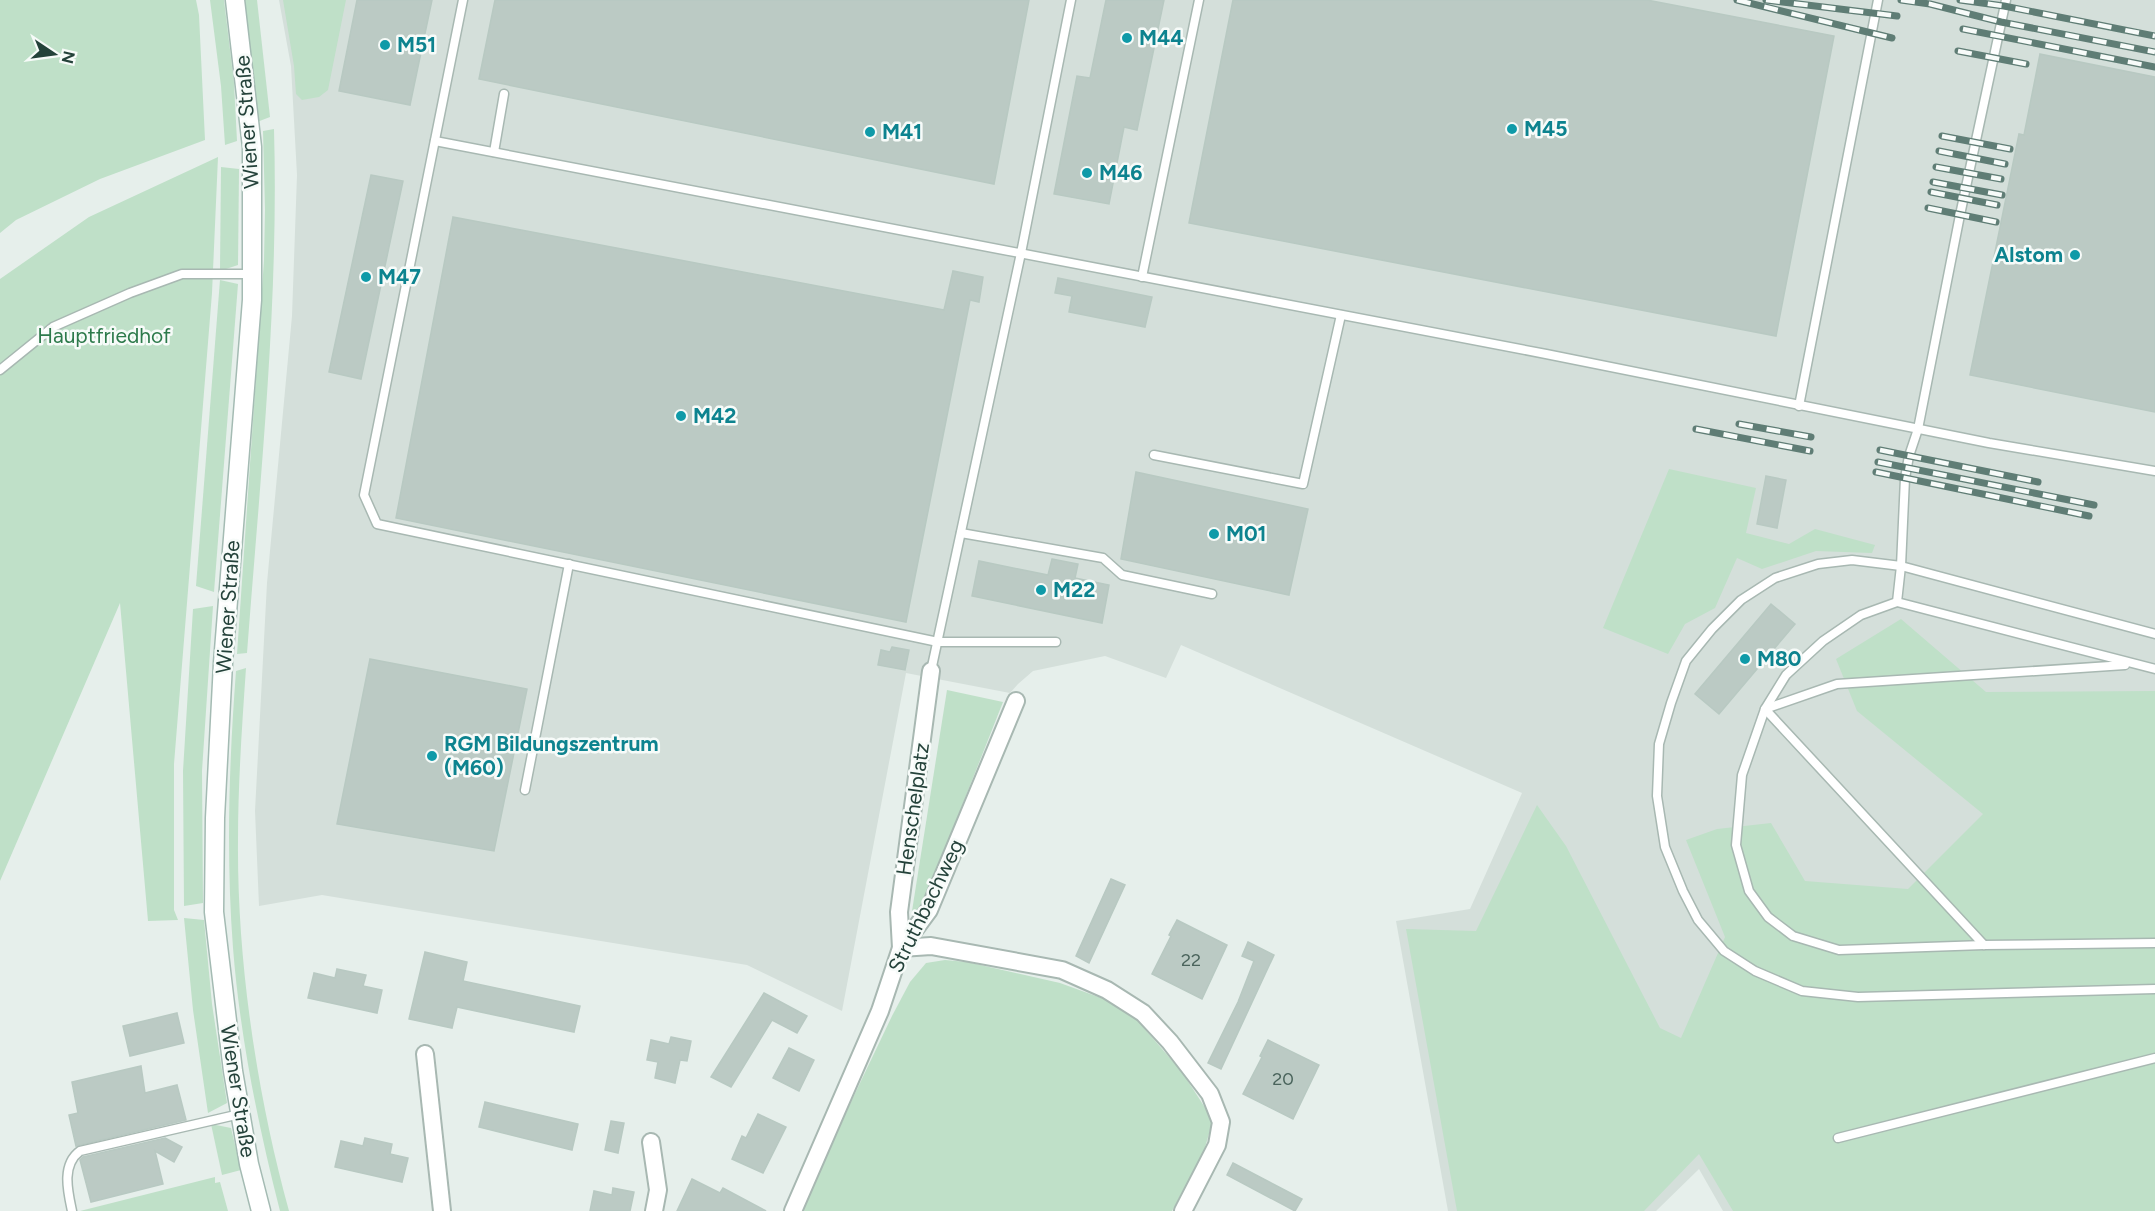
<svg xmlns="http://www.w3.org/2000/svg" width="2155" height="1211" viewBox="0 0 2155 1211" font-family="Figtree,sans-serif">
<style>
.built{fill:#d4dfda}
.green{fill:#bfe0c8}
.building{fill:#bbcac4;stroke:#b8c9c2;stroke-width:1.5}
.lines{fill:none;stroke-linecap:round;stroke-linejoin:round}
.lane-casing{stroke:#a8b8b2;stroke-width:11}
.street-casing{stroke:#a8b8b2;stroke-width:20}
.secondary-casing{stroke:#a4bbb3;stroke-width:21}
.lane{stroke:#fff;stroke-width:8}
.street{stroke:#fff;stroke-width:16}
.secondary{stroke:#fff;stroke-width:18}
.rail-casing{stroke:#5f7d75;stroke-width:7}
.rail{stroke:#f7fbf9;stroke-width:4.5;stroke-dasharray:14;stroke-linecap:butt}
.culture-dot{fill:#0f9aa8;stroke:#f7fbf9;stroke-width:2}
.labels{text-anchor:middle;stroke-width:5;stroke-linejoin:round;paint-order:stroke}
.number-label{font-size:18px;fill:#4a645c}
.culture-label{font-size:21px;font-weight:bold;fill:#0d838f;stroke:#f7fbf9;text-anchor:start}
.street-label{font-size:21px;fill:#24423a;stroke:#f7fbf9}
.park-label{font-size:21px;fill:#2d7a4b;stroke:#f7fbf9}
</style>
<rect width="100%" height="100%" fill="#e6efeb"/>
<polygon class="built" points="279,0 2155,0 2155,1211 1723,1211 1699,1169 1656,1211 1448,1211 1396,921 1470,909 1522,793 1181,645 1166,678 1105,656 1033,671 1018,684 1010,693 906,673 842,1011 747,965 322,895 259,906 255,811 267,583 292,316 297,175 291,66"/>
<g class="green">
<polygon points="0,0 196,0 199,15 205,140 100,179 16,220 0,233"/>
<polygon points="210,0 224,0 234,83 237,141 225,145 221,86"/>
<polygon points="245,0 257,0 270,117 257,122"/>
<polygon points="283,0 346,0 328,90 319,97 302,100 296,94 294,66"/>
<path d="M 274,129 C 279,304 260,479 247,653 L 237,654 L 264,260 L 265,210 L 263,131 Z"/>
<polygon points="218,157 212,293 174,764 174,910 178,920 148,921 120,603 0,881 0,279 89,217"/>
<polygon points="221,167 239,169 238,265 220,271"/>
<polygon points="220,280 238,284 214,592 196,586"/>
<polygon points="1669,469 1756,488 1746,533 1789,544 1815,529 1875,545 1872,553 1816,551 1762,569 1737,558 1715,608 1685,624 1668,654 1603,628"/>
<polygon points="213,606 202,771 203,903 184,906 183,771 193,609"/>
<polygon points="1901,619 1986,692 2155,691 2155,1211 1733,1211 1699,1154 1644,1211 1457,1211 1406,929 1476,931 1537,805 1566,846 1660,1028 1681,1038 1725,937 1686,840 1717,829 1771,823 1805,881 1908,889 1983,814 1857,711 1836,659"/>
<path d="M 246,668 C 242,726 238,784 238,841 C 237,962 257,1095 289,1211 L 280,1211 C 258,1125 240,1036 233,948 C 226,855 229,763 236,671 Z"/>
<polygon points="947,690 1003,702 922,907 918,913 912,911"/>
<polygon points="184,918 204,920 212,1004 227,1103 208,1113 193,1010"/>
<polygon points="945,960 967,962 1060,983 1104,999 1137,1020 1182,1072 1213,1120 1204,1151 1172,1211 803,1211 849,1106 892,1016 910,982 926,963"/>
<polygon points="211,1124 231,1128 241,1170 222,1175"/>
<polygon points="215,1177 215,1183 220,1182 228,1211 80,1211"/>
</g>
<g class="building">
<polygon points="357,0 432,0 410,105 339,91"/>
<polygon points="495,0 1029,0 994,184 479,79"/>
<polygon points="1106,0 1164,0 1137,130 1124,127 1109,204 1054,194 1077,76 1090,78"/>
<polygon points="1233,0 1647,0 1834,36 1776,336 1189,223"/>
<polygon points="2040,54 2155,77 2155,412 1970,375 2019,134 2024,135"/>
<polygon points="371,175 403,181 361,379 329,372"/>
<polygon points="453,217 944,310 953,271 983,277 979,302 970,300 906,622 396,518"/>
<polygon points="1058,278 1152,297 1145,327 1069,312 1072,296 1055,293"/>
<polygon points="1136,472 1308,509 1289,595 1121,559"/>
<polygon points="1766,476 1786,480 1777,528 1757,524"/>
<polygon points="1052,559 1078,564 1075,578 1109,585 1102,623 972,596 979,561 1048,575"/>
<polygon points="1771,604 1795,624 1719,714 1695,694"/>
<polygon points="892,647 909,650 905,670 878,665 881,650 890,652"/>
<polygon points="370,659 527,689 494,851 337,824"/>
<polygon points="1111,879 1125,885 1089,963 1076,956"/>
<polygon points="1177,920 1227,945 1202,999 1152,974 1171,936 1169,935"/>
<polygon points="1248,942 1274,955 1221,1069 1208,1063 1238,1002 1254,961 1242,956"/>
<polygon points="425,952 467,962 463,981 580,1006 574,1032 457,1007 452,1028 409,1019"/>
<polygon points="337,969 366,975 363,986 382,990 377,1013 308,998 314,973 335,978"/>
<polygon points="764,993 807,1016 797,1033 772,1020 731,1087 711,1077"/>
<polygon points="177,1013 184,1043 130,1056 123,1026"/>
<polygon points="671,1037 691,1041 687,1061 680,1060 675,1083 655,1078 658,1062 647,1060 651,1040 669,1044"/>
<polygon points="1268,1040 1319,1065 1293,1119 1243,1094 1262,1057 1260,1056"/>
<polygon points="789,1048 814,1060 799,1091 773,1078"/>
<polygon points="141,1066 145,1093 177,1085 186,1120 76,1146 69,1115 78,1113 72,1082"/>
<polygon points="485,1102 578,1124 572,1150 479,1127"/>
<polygon points="758,1114 786,1127 763,1173 732,1159 742,1136 746,1138"/>
<polygon points="611,1121 624,1123 618,1153 605,1150"/>
<polygon points="165,1138 182,1147 174,1162 155,1151 163,1184 91,1202 80,1160 83,1157"/>
<polygon points="365,1138 392,1144 390,1154 408,1158 402,1182 335,1167 341,1141 363,1146"/>
<polygon points="1233,1163 1302,1199 1295,1211 1227,1175"/>
<polygon points="692,1179 720,1193 723,1188 766,1211 677,1211"/>
<polygon points="613,1188 634,1192 630,1211 590,1211 594,1191 612,1195"/>
</g>
<g class="lines">
<g class="lane-casing">
<g id="lane">
<polyline points="463,0 364,495 377,524 938,642 1056,642"/>
<polyline points="2006,0 1960,215 1918,429 1909,456 1905,478 1901,566 1897,602 2155,669"/>
<polyline points="435,141 1546,354 1989,443 2155,471"/>
<polyline points="494,152 504,94"/>
<polyline points="1142,277 1199,0"/>
<polyline points="0,370 53,327 130,293 182,274 252,274"/>
<polyline points="1799,406 1878,0"/>
<polyline points="1154,455 1303,484 1341,315"/>
<polyline points="961,533 1103,558 1122,575 1212,594"/>
<polyline points="1897,602 1861,615 1823,641 1786,675 1765,709 1742,775 1736,845 1749,891 1768,917 1793,936 1839,950 1984,945 2155,943"/>
<polyline points="2155,634 1901,566 1852,560 1818,564 1775,578 1741,600 1712,629 1686,661 1671,703 1659,744 1657,796 1665,847 1683,891 1698,920 1724,951 1755,971 1802,991 1858,997 2155,989"/>
<polyline points="931,671 1021,253 1071,0"/>
<polyline points="525,790 569,564"/>
<polyline points="1984,945 1765,709 1837,684 2125,665"/>
<polyline points="1838,1138 2155,1058"/>
<path d="M 72,1211 C 68,1192 61,1165 80,1151 L 240,1114"/>
</g>
</g>
<g class="street-casing">
<g id="street">
<polyline points="901,948 931,946 1062,970 1107,990 1143,1013 1170,1042 1210,1094 1221,1122 1217,1145 1183,1211"/>
<polyline points="901,948 899,912 931,671"/>
<polyline points="425,1054 442,1211"/>
<polyline points="651,1142 658,1190 654,1211"/>
<polyline points="793,1211 880,1011 901,948 929,910 1016,701"/>
</g>
</g>
<g class="secondary-casing">
<polyline id="secondary" points="235,0 252,147 252,300 223,663 215,818 214,912 233,1071 249,1164 261,1211"/>
</g>
<use href="#lane" class="lane"/>
<use href="#street" class="street"/>
<use href="#secondary" class="secondary"/>
<g class="rail-casing">
<g id="rail">
<polyline points="1737,0 1892,38"/>
<polyline points="1766,0 1897,16"/>
<polyline points="1901,0 1930,4 2001,22 2155,52"/>
<polyline points="1960,0 2004,6 2155,36"/>
<polyline points="1963,29 2155,67"/>
<polyline points="1958,51 2026,64"/>
<polyline points="1942,136 2010,149"/>
<polyline points="1939,151 2005,164"/>
<polyline points="1936,167 2001,179"/>
<polyline points="1933,182 2002,195"/>
<polyline points="1931,192 1997,205"/>
<polyline points="1928,208 1996,222"/>
<polyline points="1739,424 1811,437"/>
<polyline points="1696,429 1810,451"/>
<polyline points="1880,450 2038,482"/>
<polyline points="1878,462 2094,505"/>
<polyline points="1876,472 2089,516"/>
</g>
</g>
<use href="#rail" class="rail"/>
</g>
<g class="culture-dot">
<circle cx="1127" cy="38" r="6"/>
<circle cx="385" cy="45" r="6"/>
<circle cx="1512" cy="129" r="6"/>
<circle cx="870" cy="132" r="6"/>
<circle cx="1087" cy="173" r="6"/>
<circle cx="2075" cy="255" r="6"/>
<circle cx="366" cy="277" r="6"/>
<circle cx="681" cy="416" r="6"/>
<circle cx="1214" cy="534" r="6"/>
<circle cx="1041" cy="590" r="6"/>
<circle cx="1745" cy="659" r="6"/>
<circle cx="432" cy="756" r="6"/>
</g>
<g class="labels">
<g class="number-label">
<text x="1191" y="966">22</text>
<text x="1283" y="1085">20</text>
</g>
<g class="culture-label">
<text x="1139" y="45">M44</text>
<text x="397" y="52">M51</text>
<text x="1524" y="136">M45</text>
<text x="882" y="139">M41</text>
<text x="1099" y="180">M46</text>
<text x="2063" y="262" text-anchor="end">Alstom</text>
<text x="378" y="284">M47</text>
<text x="693" y="423">M42</text>
<text x="1226" y="541">M01</text>
<text x="1053" y="597">M22</text>
<text x="1757" y="666">M80</text>
<text x="444" y="751">RGM Bildungszentrum<tspan x="444" dy="24">(M60)</tspan></text>
</g>
<g class="street-label">
<text transform="translate(247 122) rotate(-94)" y="7">Wiener Straße</text>
<text transform="translate(228 607) rotate(-86)" y="7">Wiener Straße</text>
<text transform="translate(913 809) rotate(-82)" y="7">Henschelplatz</text>
<text transform="translate(926 906) rotate(-64)" y="7">Struthbachweg</text>
<text transform="translate(238 1091) rotate(81)" y="7">Wiener Straße</text>
</g>
<g class="park-label">
<text x="104" y="343">Hauptfriedhof</text>
</g>
</g>
<g transform="translate(54 54) rotate(103)" stroke="#f7fbf9" stroke-width="4.5" paint-order="stroke">
<path d="M0-4.5L10 22L0 15L-10 22Z" fill="#24423a"/>
<text y="-9" font-size="16" font-weight="bold" text-anchor="middle" fill="#24423a">N</text>
</g>
</svg>
